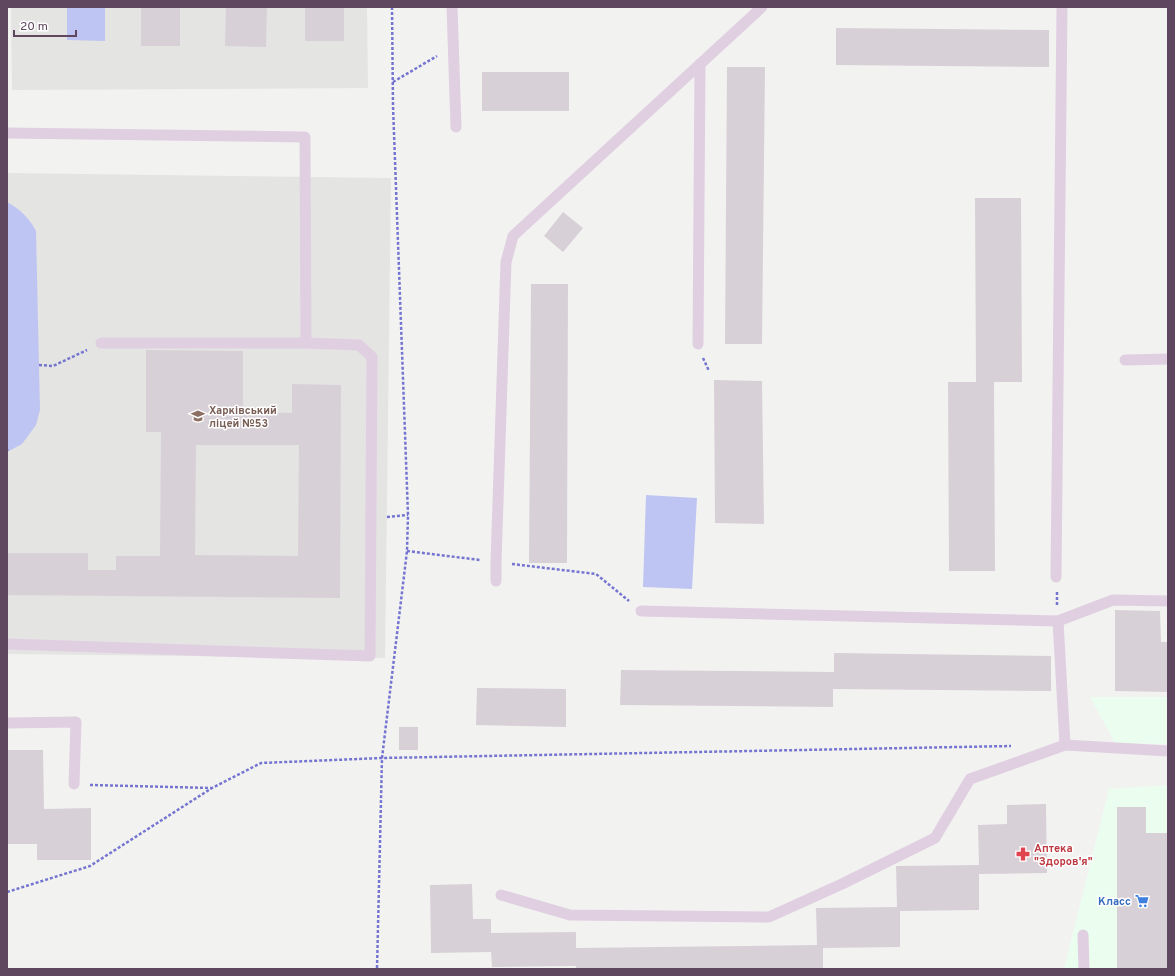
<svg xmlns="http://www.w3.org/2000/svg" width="1175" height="976" viewBox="0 0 1175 976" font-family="Overpass,sans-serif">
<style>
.commercial{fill:#ebfdef}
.education{fill:#e4e4e3}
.green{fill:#bfc5f2}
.building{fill:#d8d0d7;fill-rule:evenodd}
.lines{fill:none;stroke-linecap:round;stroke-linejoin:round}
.path{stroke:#7575d1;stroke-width:2.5;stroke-dasharray:3 2;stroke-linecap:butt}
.lane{stroke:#e0cfe1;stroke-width:11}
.labels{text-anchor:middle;stroke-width:3;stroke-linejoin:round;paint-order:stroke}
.education-label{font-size:11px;font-weight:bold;fill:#785e54;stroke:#fff;text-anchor:start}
.health-label{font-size:11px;font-weight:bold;fill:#be3a42;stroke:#fff;text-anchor:start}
.shop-label{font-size:11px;font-weight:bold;fill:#366cbe;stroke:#fff;text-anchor:end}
</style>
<rect width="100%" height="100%" fill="#f2f3f1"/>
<g class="commercial">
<polygon points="1090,697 1168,697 1168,744 1115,743"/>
<polygon points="1168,785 1168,969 1064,969 1109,789"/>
</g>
<g class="education">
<polygon points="11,7 367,7 368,88 12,90"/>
<polygon points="7,173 391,178 385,658 7,654"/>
</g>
<g class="green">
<polygon points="67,7 105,7 105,41 67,40"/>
<path d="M 7,202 C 20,209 29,218 36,231 L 40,410 L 36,425 L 22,444 L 7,452 Z"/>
<polygon points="646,495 697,498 692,589 643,587"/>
</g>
<g class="building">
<rect x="141" y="7" width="39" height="39"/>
<polygon points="226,7 267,7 266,47 225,46"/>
<rect x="305" y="7" width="39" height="34"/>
<polygon points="836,28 1049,30 1049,67 836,65"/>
<polygon points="727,67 765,67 762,344 725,344"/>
<rect x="482" y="72" width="87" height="39"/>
<polygon points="975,198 1021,198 1022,382 994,382 995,571 949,571 948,382 976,382"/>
<polygon points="563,212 583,228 563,252 544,236"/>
<polygon points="531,284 568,284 567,563 529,563"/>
<path d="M 146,350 L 243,351 L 243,412 L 292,413 L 292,384 L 341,385 L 340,598 L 7,595 L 7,553 L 88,553 L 88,570 L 116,570 L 116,556 L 160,556 L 161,432 L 146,432 ZM 196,445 L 299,445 L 298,556 L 195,555 Z"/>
<polygon points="714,380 762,381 764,524 715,523"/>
<polygon points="1115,610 1160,611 1161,642 1168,642 1168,692 1115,691"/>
<polygon points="834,653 1051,656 1051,691 833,689 833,707 620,705 621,670 834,672"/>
<polygon points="477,688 566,689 566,727 476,725"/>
<rect x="399" y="727" width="19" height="23"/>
<polygon points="7,750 43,750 44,809 91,808 91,860 37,860 37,844 7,844"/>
<polygon points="1046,804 1047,873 979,874 979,910 900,911 900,947 823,948 823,969 576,969 576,966 492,967 491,952 431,953 430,885 472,884 473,919 491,919 491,933 576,932 576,948 817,945 816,908 897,907 896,866 979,865 978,825 1007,824 1007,805"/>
<polygon points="1117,807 1146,807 1146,833 1168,833 1168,969 1117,969"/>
</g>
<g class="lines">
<g class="path">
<polyline points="392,7 393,106 408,515 407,551 382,758 1011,746"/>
<polyline points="393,82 437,56"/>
<polyline points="703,358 709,371"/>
<polyline points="39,365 53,366 87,350"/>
<polyline points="7,450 8,449"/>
<polyline points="387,517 408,515"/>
<polyline points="407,551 480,560"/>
<polyline points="512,564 596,574 629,601"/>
<polyline points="1057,592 1057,605"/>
<polyline points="90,785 211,788"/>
<polyline points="7,892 90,866 212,788 261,763 382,758 377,969"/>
</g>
<g class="lane">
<polyline points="452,7 456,127"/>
<polyline points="7,133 305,137 306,343"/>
<polyline points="698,344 700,64"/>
<polyline points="1125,360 1168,359"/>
<polyline points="1056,577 1062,7"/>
<polyline points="496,581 496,562 506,262 513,236 762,7"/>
<polyline points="641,611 1058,621 1113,600 1168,601"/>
<polyline points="1058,621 1065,745"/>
<polyline points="7,644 370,656 372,357 359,345 306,343 101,343"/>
<polyline points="7,723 76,722 74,784"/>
<polyline points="501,895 570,915 769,917 842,884 935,838 970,779 1065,745 1168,751"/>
<polyline points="1083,935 1084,969"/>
</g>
</g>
<defs>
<g id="school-bare" transform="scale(1.08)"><path d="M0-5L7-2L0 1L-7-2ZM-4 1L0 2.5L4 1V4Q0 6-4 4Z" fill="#8d6e63" stroke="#fff" stroke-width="2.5" paint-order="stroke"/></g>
<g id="pharmacy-bare" transform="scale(1.08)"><path d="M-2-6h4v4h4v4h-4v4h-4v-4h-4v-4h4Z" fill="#e0444e" stroke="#fff" stroke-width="2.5" paint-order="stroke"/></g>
<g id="supermarket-bare" transform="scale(1.08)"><path d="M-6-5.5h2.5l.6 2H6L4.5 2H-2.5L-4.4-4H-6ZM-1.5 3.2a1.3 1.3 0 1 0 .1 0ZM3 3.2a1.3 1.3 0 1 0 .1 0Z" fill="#3f7fe0" stroke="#fff" stroke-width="2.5" paint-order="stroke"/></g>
</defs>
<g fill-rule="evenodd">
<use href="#school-bare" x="198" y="416"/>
<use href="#pharmacy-bare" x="1023" y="854"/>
<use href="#supermarket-bare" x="1142" y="901"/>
</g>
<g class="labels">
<g class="education-label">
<text x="209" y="414">Харківський<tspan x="209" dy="13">ліцей №53</tspan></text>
</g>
<g class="health-label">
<text x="1034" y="852">Аптека<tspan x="1034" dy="13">"Здоров'я"</tspan></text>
</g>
<g class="shop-label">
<text x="1131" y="905">Класс</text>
</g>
</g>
<rect width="1175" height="976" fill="none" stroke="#5f485f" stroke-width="16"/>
<path d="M14 30v6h62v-6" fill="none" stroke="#5f485f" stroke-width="2"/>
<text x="20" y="30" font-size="12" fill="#5f485f" stroke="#ffffff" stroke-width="3" paint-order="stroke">20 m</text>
</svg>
